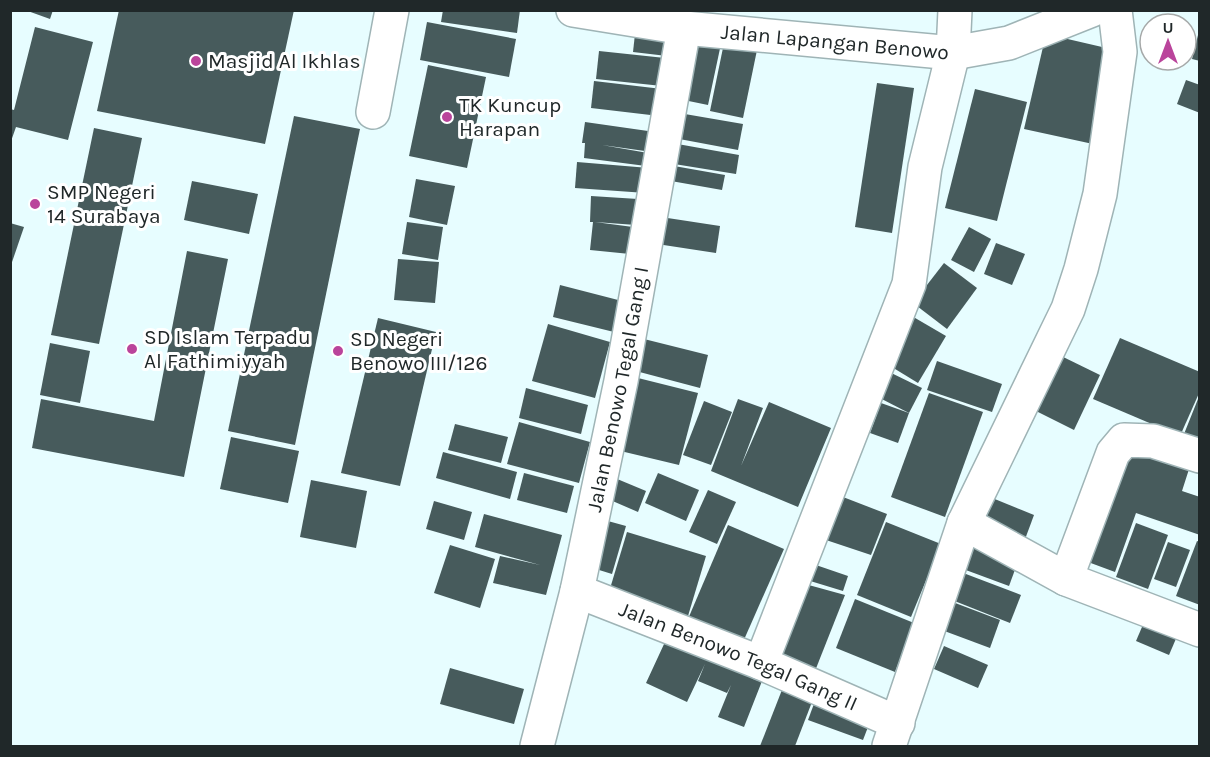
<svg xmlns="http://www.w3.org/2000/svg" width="1210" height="757" viewBox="0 0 1210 757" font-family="Karla,sans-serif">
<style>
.building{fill:#475b5c}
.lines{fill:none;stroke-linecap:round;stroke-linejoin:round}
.minor-casing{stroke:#9fb4b6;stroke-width:36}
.minor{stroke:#fff;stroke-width:33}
.poi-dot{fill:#ba449b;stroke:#fff;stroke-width:2}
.labels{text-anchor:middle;stroke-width:6;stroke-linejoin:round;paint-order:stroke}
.street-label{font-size:21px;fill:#202829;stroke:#fff}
.poi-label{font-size:21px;fill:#202829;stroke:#fff;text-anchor:start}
</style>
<rect width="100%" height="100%" fill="#e7fdff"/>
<g class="building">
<polygon points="25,10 53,10 50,19"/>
<polygon points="119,10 294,10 265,144 97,111"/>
<polygon points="443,10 520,10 517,33 441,22"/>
<polygon points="427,22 516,39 509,77 420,60"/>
<polygon points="636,25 670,28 667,56 633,52"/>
<polygon points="35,27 93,42 68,140 16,127 10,144 10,109 14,110"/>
<polygon points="1199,31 1200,31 1200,61 1192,59"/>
<polygon points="687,33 722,39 708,105 674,98"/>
<polygon points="1046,34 1115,50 1093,144 1024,129"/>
<polygon points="724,43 757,50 743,118 710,111"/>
<polygon points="599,51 665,58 662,86 596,79"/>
<polygon points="428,65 486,77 467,168 409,156"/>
<polygon points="1186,80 1200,85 1200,113 1177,104"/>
<polygon points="594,81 662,89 659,116 591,108"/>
<polygon points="877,83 914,88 892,233 855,227"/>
<polygon points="975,89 1027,102 997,221 945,208"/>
<polygon points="679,113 743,124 738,150 674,138"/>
<polygon points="294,116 360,129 295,445 228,431"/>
<polygon points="585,122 655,132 652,152 602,145 648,153 646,166 584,158 585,143 582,143"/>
<polygon points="94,128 142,138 99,344 51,335"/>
<polygon points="672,143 739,155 736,174 668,163"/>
<polygon points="577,162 649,168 646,193 575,188"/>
<polygon points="674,166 725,175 722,190 671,181"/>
<polygon points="416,179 455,186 447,225 409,217"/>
<polygon points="192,181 258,194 249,234 184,220"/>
<polygon points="591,196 638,199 636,225 595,222 633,227 630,254 590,250 593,222 590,222"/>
<polygon points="661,217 720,226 716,253 657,244"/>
<polygon points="407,222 443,227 438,260 402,254"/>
<polygon points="10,223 24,227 11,265 10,265"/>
<polygon points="969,227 991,239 974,272 951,260"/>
<polygon points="996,243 1025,254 1012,285 984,274"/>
<polygon points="187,251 228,259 184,477 32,448 41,399 154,421"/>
<polygon points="398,259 439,262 435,303 394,300"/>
<polygon points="944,263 977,288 947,329 913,303"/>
<polygon points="560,285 622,301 614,332 553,317"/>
<polygon points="910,315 946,336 918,383 882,361"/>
<polygon points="378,318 436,332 400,486 341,473"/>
<polygon points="548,324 610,342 595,398 532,381"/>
<polygon points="640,338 708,355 700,388 632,370"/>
<polygon points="1120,338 1200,372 1200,391 1180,436 1093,399"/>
<polygon points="50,343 90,351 80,403 40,395"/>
<polygon points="1055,353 1100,375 1074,430 1028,407"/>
<polygon points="937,361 1002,384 992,412 927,390"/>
<polygon points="879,367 922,388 909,413 870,393"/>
<polygon points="626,375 698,393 679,465 608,448"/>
<polygon points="526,388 588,405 581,434 519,418"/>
<polygon points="929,393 983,412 945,517 891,497"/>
<polygon points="1200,394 1200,440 1184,434"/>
<polygon points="738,399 763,408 741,466 769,402 831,428 798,507 711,471"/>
<polygon points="704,401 732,412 711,465 683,455"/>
<polygon points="881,403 909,413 898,443 870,433"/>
<polygon points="519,422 590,442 579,483 507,464"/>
<polygon points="455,424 508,437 501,463 448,450"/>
<polygon points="231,437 299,451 288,503 220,489"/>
<polygon points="1129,445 1190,466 1182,491 1200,497 1200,535 1136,513 1115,572 1088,562"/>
<polygon points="443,452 517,472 510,499 436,478"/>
<polygon points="524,473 574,486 567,513 517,500"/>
<polygon points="658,473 699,490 686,521 645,503"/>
<polygon points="610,476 646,491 638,512 601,496"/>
<polygon points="311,480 367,491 356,548 300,537"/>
<polygon points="708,490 736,502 717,544 689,532"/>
<polygon points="980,493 1034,515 1024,542 969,520"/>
<polygon points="843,497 887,514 871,555 826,540"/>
<polygon points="434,501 472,512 464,540 426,529"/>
<polygon points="484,514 562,535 546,595 493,583 500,556 540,565 475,547"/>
<polygon points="597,518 626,526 612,574 583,565"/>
<polygon points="886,522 941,544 911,617 857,595"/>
<polygon points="1136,523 1168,535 1148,589 1116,577"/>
<polygon points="728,525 784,549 743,642 688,619"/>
<polygon points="627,532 706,556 688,616 609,592"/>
<polygon points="966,536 1020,556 1009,586 955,566"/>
<polygon points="1197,541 1200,542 1200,605 1176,596"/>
<polygon points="1168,542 1190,550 1176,587 1154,579"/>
<polygon points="450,545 495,559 480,608 434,593"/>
<polygon points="813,564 848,576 843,591 807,580"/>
<polygon points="958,571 1021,595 1010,623 947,598"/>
<polygon points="805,584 845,595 815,671 776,662"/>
<polygon points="942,598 1000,620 990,648 931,626"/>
<polygon points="855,599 914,623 895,672 836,648"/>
<polygon points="1148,613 1181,627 1169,655 1136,641"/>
<polygon points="671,629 766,671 744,727 718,717 731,685 727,693 698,681 705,664 687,702 646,683"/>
<polygon points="944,646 988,665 978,688 934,669"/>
<polygon points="450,668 524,689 514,724 440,704"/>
<polygon points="787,677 817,689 795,746 760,746"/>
<polygon points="818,693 873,714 863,740 808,720"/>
</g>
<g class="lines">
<g class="minor-casing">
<g id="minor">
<path id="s1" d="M 573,10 L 684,28 L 953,53 L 1009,43 L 1092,10"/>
<polyline points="373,112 392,10"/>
<polyline points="964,523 1066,579 1200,630"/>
<polyline points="1066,579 1113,453 1124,440 1153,441 1200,456"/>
<path id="s2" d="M 577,591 L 761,663 L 898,723"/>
<polyline points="761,663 909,284 925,167 953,53 955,10"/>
<path id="s3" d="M 537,746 L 577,591 L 621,381 L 684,28"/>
<polyline points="889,746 964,523 1068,309 1081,269 1100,194 1120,52 1115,10"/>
</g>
</g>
<use href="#minor" class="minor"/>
</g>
<g class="poi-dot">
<circle cx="196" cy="61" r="6"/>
<circle cx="447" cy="117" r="6"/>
<circle cx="35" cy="204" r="6"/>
<circle cx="132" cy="349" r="6"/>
<circle cx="338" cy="351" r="6"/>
</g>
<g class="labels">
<g class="street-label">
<text dy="7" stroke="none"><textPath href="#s1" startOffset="264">Jalan Lapangan Benowo</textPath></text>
<text dy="7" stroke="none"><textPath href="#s3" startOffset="366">Jalan Benowo Tegal Gang I</textPath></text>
<text dy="7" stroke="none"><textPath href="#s2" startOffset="174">Jalan Benowo Tegal Gang II</textPath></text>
</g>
<g class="poi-label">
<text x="208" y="68">Masjid Al Ikhlas</text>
<text x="459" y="112">TK Kuncup<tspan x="459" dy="24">Harapan</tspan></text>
<text x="47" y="199">SMP Negeri<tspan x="47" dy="24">14 Surabaya</tspan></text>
<text x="144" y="344">SD Islam Terpadu<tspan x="144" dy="24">Al Fathimiyyah</tspan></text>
<text x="350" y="346">SD Negeri<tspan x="350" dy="24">Benowo III/126</tspan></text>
</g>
</g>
<rect width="1210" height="757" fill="none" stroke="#202829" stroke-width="24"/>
<g transform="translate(1168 42)"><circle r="28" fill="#ffffff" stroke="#a6a9a9" stroke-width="1.5"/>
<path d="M0-4.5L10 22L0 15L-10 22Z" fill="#ba449b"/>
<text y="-9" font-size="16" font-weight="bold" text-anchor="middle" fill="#202829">U</text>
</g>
</svg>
